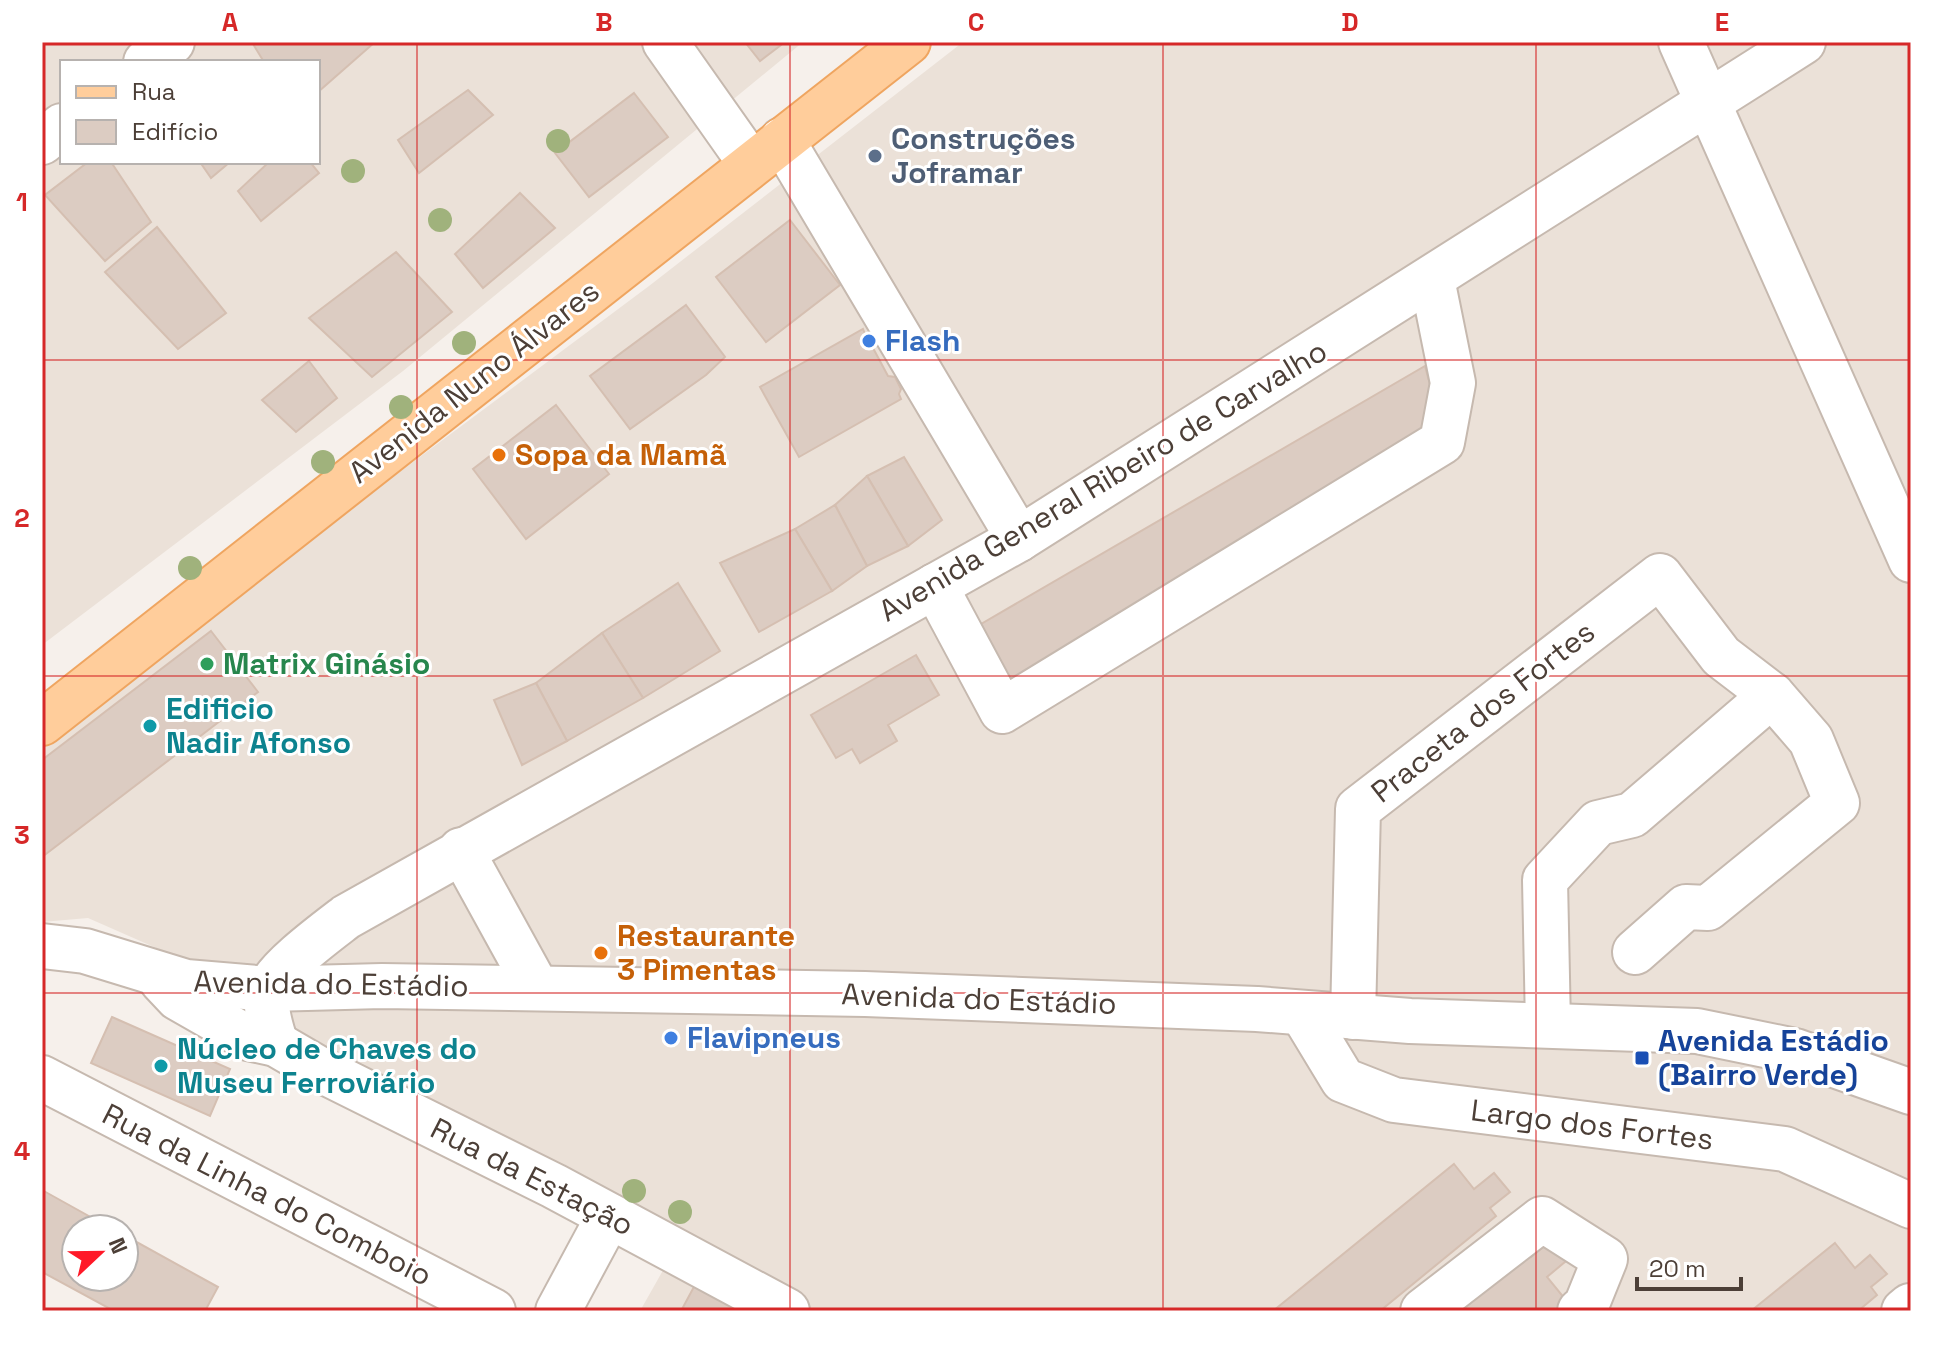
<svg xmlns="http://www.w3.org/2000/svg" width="1953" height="1353" viewBox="0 0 1953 1353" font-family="'Space Grotesk',sans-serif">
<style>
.residential{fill:#ebe1d8;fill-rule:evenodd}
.building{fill:#dcccc2;stroke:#d5bfb1;stroke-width:2}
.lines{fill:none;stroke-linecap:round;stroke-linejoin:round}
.minor-casing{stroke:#c6b9af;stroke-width:48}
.major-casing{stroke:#efa560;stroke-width:48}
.minor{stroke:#fff;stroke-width:44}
.major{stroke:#ffcd9b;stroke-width:44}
.tree{fill:#a0b27c}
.grid{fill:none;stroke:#d62828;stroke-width:2;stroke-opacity:0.55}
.service-dot{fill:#5c6f8a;stroke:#fff;stroke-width:3}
.shop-dot{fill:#3f7fe0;stroke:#fff;stroke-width:3}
.food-dot{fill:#e8710a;stroke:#fff;stroke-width:3}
.leisure-dot{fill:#2e9e5b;stroke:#fff;stroke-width:3}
.culture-dot{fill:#0f9aa8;stroke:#fff;stroke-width:3}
.transit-dot{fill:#1a4fb4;stroke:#fff;stroke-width:3}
.labels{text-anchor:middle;stroke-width:6;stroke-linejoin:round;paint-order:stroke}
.service-label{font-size:30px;font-weight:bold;fill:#4e5e75;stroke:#fff;text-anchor:start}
.shop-label{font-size:30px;font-weight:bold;fill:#366cbe;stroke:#fff;text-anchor:start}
.street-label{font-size:30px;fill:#4c3f37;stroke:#fff}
.food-label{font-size:30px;font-weight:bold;fill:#c56008;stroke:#fff;text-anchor:start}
.leisure-label{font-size:30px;font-weight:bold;fill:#27864d;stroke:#fff;text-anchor:start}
.culture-label{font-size:30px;font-weight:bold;fill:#0d838f;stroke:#fff;text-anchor:start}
.transit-label{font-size:30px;font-weight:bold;fill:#164399;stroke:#fff;text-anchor:start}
.neatline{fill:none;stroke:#d62828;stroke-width:3}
.grid-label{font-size:26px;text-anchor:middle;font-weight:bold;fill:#d62828}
</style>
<rect width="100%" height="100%" fill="#f6f0eb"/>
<g class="residential">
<path d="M 42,42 L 803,42 L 403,371 L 42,645 ZM 62,62 L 318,62 L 318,162 L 62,162 Z"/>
<polygon points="963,42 1911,42 1911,1311 640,1311 683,1235 293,1034 204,969 88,918 42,922 42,746 228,600 649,286"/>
</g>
<g class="building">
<polygon points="255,42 375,42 318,92 318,62 264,62 253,44"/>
<polygon points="745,42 785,42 760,61"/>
<polygon points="468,90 493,115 419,173 398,140"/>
<polygon points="634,93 668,137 589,197 555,153"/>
<polygon points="88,162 111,162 151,222 105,261 45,195"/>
<polygon points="200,162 230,162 211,178"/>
<polygon points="269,162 310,162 319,173 261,221 238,191"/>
<polygon points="520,193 555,228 483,288 455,254"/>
<polygon points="790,220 840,285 766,342 716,277"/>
<polygon points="157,227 226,313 178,349 105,272"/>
<polygon points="396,252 452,312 372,377 309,318"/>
<polygon points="686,305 725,357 706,375 630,429 590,376"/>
<polygon points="863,329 865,334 871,334 876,343 873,348 888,376 895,377 901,389 899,394 901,399 799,457 760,387"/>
<polygon points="309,361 337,398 296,432 262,400"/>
<polygon points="1425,366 1443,434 1004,691 969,631"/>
<polygon points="556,405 609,474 526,539 473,469"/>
<polygon points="904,457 942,520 908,546 867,476"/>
<polygon points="867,476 908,546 867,566 835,505"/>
<polygon points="835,505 867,566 832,591 795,529"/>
<polygon points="795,529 832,591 759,632 720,563"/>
<polygon points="678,583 720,651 643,698 602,633"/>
<polygon points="211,631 258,692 42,857 42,760"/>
<polygon points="602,633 643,698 567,741 536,683"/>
<polygon points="916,655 939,695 888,725 897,741 860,763 852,749 836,758 811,715"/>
<polygon points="536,683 567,741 522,765 494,700"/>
<polygon points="112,1017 230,1069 210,1116 91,1063"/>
<polygon points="1454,1164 1474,1189 1494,1173 1510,1192 1490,1208 1496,1216 1380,1311 1273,1311"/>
<polygon points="42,1190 112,1229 76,1229 76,1277 124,1277 124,1235 218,1287 205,1311 114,1311 42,1272"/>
<polygon points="1550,1241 1566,1261 1547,1277 1569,1304 1561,1311 1450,1311 1525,1250 1531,1257"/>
<polygon points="1835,1243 1855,1268 1870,1255 1887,1274 1871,1287 1877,1295 1858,1311 1751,1311"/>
<polygon points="696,1283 750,1311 681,1311"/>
</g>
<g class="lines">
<g class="minor-casing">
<g id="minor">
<polyline points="665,42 751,164"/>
<polyline points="1681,42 1911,560"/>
<polyline points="146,62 172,42"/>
<polyline points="782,140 1019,539"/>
<polyline points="42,142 62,126"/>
<polyline points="935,586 1002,711 1442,442 1453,383 1432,279"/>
<polyline points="461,850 537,988"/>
<polyline points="42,946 85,951 186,982 269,989 382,986 865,994 1257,1009 1410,1021 1697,1031 1795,1051 1911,1092"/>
<polyline points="162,981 178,998 248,1038 276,1044 319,1069 554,1186 787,1311"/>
<polyline points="1303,1014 1343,1080 1394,1100 1785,1149 1911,1206"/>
<polyline points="1353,1017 1358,809 1660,576 1721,656 1772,695 1811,740 1837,803 1708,908 1686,907 1635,952"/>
<polyline points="1548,1025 1545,880 1598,823 1632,815 1772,695"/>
<path d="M 276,1044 C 271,1029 263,1006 269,989 C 276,969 328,931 346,917 L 1019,539 L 1803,42"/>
<polyline points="42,1078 493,1311"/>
<polyline points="558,1311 609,1216"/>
<polyline points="1423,1311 1542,1219 1605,1259 1586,1306 1580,1311"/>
<polyline points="1904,1311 1910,1306"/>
</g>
</g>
<g class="major-casing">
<polyline id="major" points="42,723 908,42"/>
</g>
<use href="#minor" class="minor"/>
<use href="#major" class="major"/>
</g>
<g class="tree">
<circle cx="558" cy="141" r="12"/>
<circle cx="353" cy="171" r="12"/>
<circle cx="440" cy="220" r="12"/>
<circle cx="464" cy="343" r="12"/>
<circle cx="401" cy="407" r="12"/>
<circle cx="323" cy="462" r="12"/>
<circle cx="190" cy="568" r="12"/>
<circle cx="634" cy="1191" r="12"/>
<circle cx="680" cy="1212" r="12"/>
</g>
<path class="grid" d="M 417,42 L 417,1311M 790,42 L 790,1311M 1163,42 L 1163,1311M 1536,42 L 1536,1311M 42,360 L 1911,360M 42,676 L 1911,676M 42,993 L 1911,993"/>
<circle class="service-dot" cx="875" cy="156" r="8"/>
<g class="shop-dot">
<circle cx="869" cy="341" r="8"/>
<circle cx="671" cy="1038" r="8"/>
</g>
<g class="food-dot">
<circle cx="499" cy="455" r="8"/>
<circle cx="601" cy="953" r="8"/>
</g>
<circle class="leisure-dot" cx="207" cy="664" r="8"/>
<g class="culture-dot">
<circle cx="150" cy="726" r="8"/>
<circle cx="161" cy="1066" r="8"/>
</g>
<rect class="transit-dot" x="1634" y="1050" width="16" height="16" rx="4"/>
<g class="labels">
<g class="service-label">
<text x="891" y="149">Construções<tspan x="891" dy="34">Joframar</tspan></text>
</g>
<g class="shop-label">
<text x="885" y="351">Flash</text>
<text x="687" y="1048">Flavipneus</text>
</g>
<g class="street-label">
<text transform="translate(474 382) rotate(-38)" y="10">Avenida Nuno Álvares</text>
<text transform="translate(1103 481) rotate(-31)" y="10">Avenida General Ribeiro de Carvalho</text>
<text transform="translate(1483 712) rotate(-38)" y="10">Praceta dos Fortes</text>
<text transform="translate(331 984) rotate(1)" y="10">Avenida do Estádio</text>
<text transform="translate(979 999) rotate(2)" y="10">Avenida do Estádio</text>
<text transform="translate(1592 1125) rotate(7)" y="10">Largo dos Fortes</text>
<text transform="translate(532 1177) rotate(27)" y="10">Rua da Estação</text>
<text transform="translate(267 1195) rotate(27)" y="10">Rua da Linha do Comboio</text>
</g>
<g class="food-label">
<text x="515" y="465">Sopa da Mamã</text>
<text x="617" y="946">Restaurante<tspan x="617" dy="34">3 Pimentas</tspan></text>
</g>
<g class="leisure-label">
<text x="223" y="674">Matrix Ginásio</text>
</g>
<g class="culture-label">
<text x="166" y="719">Edificio<tspan x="166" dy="34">Nadir Afonso</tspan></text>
<text x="177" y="1059">Núcleo de Chaves do<tspan x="177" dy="34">Museu Ferroviário</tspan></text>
</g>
<g class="transit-label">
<text x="1658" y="1051">Avenida Estádio<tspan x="1658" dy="34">(Bairro Verde)</tspan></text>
</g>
</g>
<rect width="1953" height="1353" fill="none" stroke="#ffffff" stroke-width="88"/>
<rect x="60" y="60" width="260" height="104" fill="#ffffff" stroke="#b7b2af" stroke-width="2"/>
<rect x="76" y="86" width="40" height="12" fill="#ffcd9b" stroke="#b7b2af" stroke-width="2"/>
<text x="132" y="100" font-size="24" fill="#4c3f37">Rua</text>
<rect x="76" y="120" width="40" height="24" fill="#dcccc2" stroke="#b7b2af" stroke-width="2"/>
<text x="132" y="140" font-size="24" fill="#4c3f37">Edifício</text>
<g transform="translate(100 1253) rotate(68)"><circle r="38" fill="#ffffff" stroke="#b7b2af" stroke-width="2"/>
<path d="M0-6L14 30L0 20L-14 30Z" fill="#ff1928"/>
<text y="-12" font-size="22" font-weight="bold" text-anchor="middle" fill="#4c3f37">N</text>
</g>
<path d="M1637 1277v12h104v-12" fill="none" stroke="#4c3f37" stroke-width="4"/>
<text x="1649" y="1277" font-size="24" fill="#4c3f37" stroke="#ffffff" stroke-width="6" paint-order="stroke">20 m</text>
<rect x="44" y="44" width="1865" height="1265" class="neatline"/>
<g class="grid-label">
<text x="230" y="31">A</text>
<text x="604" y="31">B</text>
<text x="976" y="31">C</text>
<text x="1350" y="31">D</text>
<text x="1722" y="31">E</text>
<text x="22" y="211">1</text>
<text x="22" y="527">2</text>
<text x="22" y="844">3</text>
<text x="22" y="1160">4</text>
</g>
</svg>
